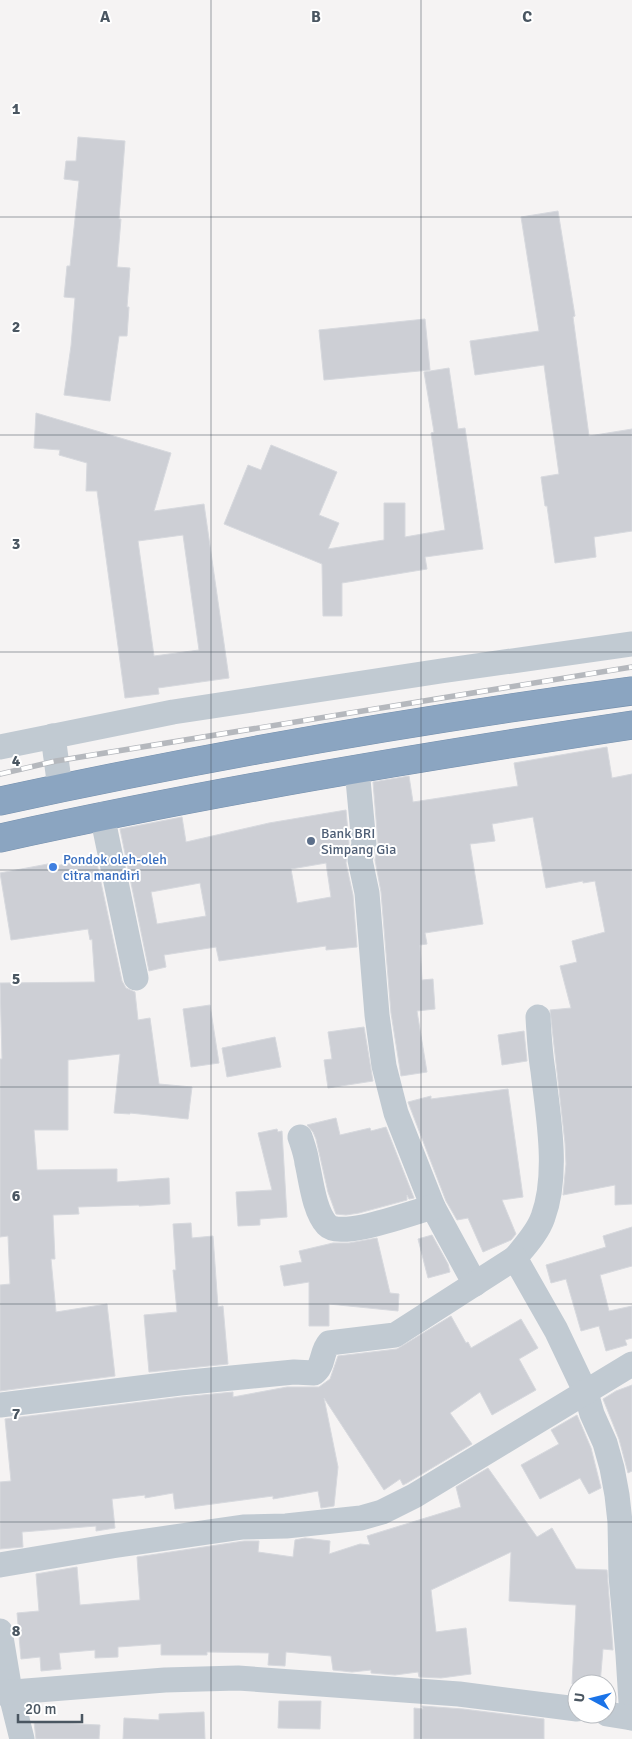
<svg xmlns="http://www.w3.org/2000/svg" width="632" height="1739" viewBox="0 0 632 1739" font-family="Signika,sans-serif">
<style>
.building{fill:#cdcfd5;stroke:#d7d9de;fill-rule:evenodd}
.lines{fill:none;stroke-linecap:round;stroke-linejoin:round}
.highway-casing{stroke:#7690ad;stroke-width:29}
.minor{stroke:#c1cad2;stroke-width:25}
.highway{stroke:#8ba5c1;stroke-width:28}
.rail-casing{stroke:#b5b8bd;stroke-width:5.5}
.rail{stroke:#fff;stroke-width:4;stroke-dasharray:11;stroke-linecap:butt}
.grid{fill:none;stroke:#4a5661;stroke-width:1;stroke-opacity:0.55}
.service-dot{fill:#5c6f8a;stroke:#fff;stroke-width:2}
.shop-dot{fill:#3f7fe0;stroke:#fff;stroke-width:2}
.labels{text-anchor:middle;stroke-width:4;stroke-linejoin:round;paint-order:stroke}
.service-label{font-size:14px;fill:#4e5e75;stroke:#fff;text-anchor:start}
.shop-label{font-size:14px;fill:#366cbe;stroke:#fff;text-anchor:start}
.grid-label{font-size:16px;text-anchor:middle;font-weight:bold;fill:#4a5661;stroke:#fff;stroke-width:4;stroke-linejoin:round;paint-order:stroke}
</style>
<rect width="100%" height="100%" fill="#f5f3f3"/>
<g class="building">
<polygon points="78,137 125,141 119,219 121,219 117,267 130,268 127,307 129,307 127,336 119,336 110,401 64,395 71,346 75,298 64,297 67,266 70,266 79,181 64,179 66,161 76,161"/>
<polygon points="558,211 575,316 573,317 589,436 632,429 632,531 594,537 596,557 555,563 547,506 545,506 541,477 559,474 544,365 475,375 470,341 539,331 521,217"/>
<polygon points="425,319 430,370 324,380 319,330"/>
<polygon points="449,368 458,429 465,428 483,549 425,557 427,569 342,583 342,616 323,616 322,564 224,524 248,465 261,470 271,445 337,472 319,515 339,523 328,549 384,540 384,503 405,503 405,537 445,530 431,433 434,432 424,372"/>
<path d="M 36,413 L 171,453 L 154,511 L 204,504 L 229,678 L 158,688 L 159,694 L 125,698 L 97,491 L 86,491 L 87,463 L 59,455 L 60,450 L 34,448 ZM 183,535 L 199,650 L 154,656 L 138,541 Z"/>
<polygon points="607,747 612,778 632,774 632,1204 615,1205 615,1185 563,1195 566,1164 565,1143 550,1010 571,1008 560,966 577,962 572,941 605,932 595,881 583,883 583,881 546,888 533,817 492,824 495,841 470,844 483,924 425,933 427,944 420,945 422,980 433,979 435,1009 417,1011 427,1072 401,1076 391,1013 381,892 375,860 378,843 373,782 409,776 413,802 518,786 514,763"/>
<path d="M 346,810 L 349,843 L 346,863 L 353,895 L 357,947 L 326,950 L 326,946 L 219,961 L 216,947 L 164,955 L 166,967 L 149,971 L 120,829 L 182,817 L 186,842 L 269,823 ZM 326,863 L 331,897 L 297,903 L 291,869 ZM 200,883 L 206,916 L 157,924 L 151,892 Z"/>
<polygon points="96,859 122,981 126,988 135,992 138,1020 150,1018 159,1084 192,1087 188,1119 130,1113 130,1114 114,1113 120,1054 68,1060 68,1130 34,1130 37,1170 117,1169 117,1182 169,1178 170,1204 139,1206 139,1205 78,1207 79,1214 53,1215 55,1259 51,1259 56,1312 107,1304 115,1376 0,1391 0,1285 10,1284 8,1236 0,1237 0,1059 2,1059 0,983 95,982 92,939 90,940 88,929 11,940 0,873 53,863 54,866"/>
<polygon points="210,1005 219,1063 191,1067 183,1009"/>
<polygon points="364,1027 373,1081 328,1088 324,1060 332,1059 328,1032"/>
<polygon points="524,1031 527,1061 502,1065 498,1035"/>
<polygon points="275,1037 281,1067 227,1077 222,1048"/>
<polygon points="508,1089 523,1197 502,1200 516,1234 511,1240 483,1252 468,1218 457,1220 446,1201 408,1102 431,1096 431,1099"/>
<polygon points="336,1118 340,1135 370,1128 371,1131 386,1127 414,1198 409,1199 407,1195 407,1200 359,1213 346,1215 336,1214 328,1192 316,1139 313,1132 307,1125"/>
<polygon points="277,1129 278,1132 282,1131 287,1217 260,1219 260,1225 238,1226 236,1192 272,1190 258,1133"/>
<polygon points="191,1223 192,1238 213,1236 218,1307 223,1306 228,1364 149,1372 144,1315 177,1312 173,1270 176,1270 173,1224"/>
<polygon points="632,1227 632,1266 600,1275 609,1311 632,1306 632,1338 625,1340 627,1345 606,1351 599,1326 581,1331 566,1279 551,1283 546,1265 606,1247 603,1236"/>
<polygon points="432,1235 448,1264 450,1272 428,1278 418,1239"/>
<polygon points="377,1238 390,1293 399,1294 398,1311 329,1304 329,1326 309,1326 309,1282 284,1286 280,1266 302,1262 299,1251 333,1243 349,1243"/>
<polygon points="451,1316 466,1343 468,1342 471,1348 521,1319 538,1348 519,1359 536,1390 492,1415 480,1392 450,1413 472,1444 407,1483 403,1485 400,1479 384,1490 324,1398 338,1467 334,1506 321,1508 318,1491 273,1499 273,1496 175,1509 173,1493 145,1498 145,1495 112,1499 115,1528 96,1531 96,1526 22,1532 23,1547 0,1549 0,1482 11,1481 5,1419 182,1397 233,1392 233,1397 287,1387 319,1387 330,1379 338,1356 397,1349"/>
<polygon points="632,1385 632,1471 628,1473 619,1439 603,1399 616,1391"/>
<polygon points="577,1415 591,1448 601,1488 589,1494 580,1478 540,1499 521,1465 559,1444 551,1430"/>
<polygon points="488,1468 537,1537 552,1528 576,1569 607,1570 613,1650 603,1649 600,1684 572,1684 576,1605 509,1601 511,1552 431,1590 436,1632 466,1628 471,1674 441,1678 419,1677 418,1672 395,1675 371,1673 371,1670 352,1672 333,1670 331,1656 286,1652 285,1666 268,1665 269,1653 207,1652 207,1655 161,1655 161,1644 118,1647 118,1657 95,1658 95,1650 59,1653 61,1669 41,1671 40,1657 21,1659 17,1613 39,1611 36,1574 77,1567 80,1605 140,1600 137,1557 244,1541 259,1541 258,1552 293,1557 295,1540 305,1538 330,1541 329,1554 360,1544 370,1545 367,1536 461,1507 456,1487"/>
<polygon points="279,1701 321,1701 320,1729 278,1728"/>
<polygon points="422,1706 463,1709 544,1719 544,1739 414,1739 414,1708 423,1709"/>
<polygon points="204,1712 205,1739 123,1739 124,1718 159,1720 159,1714"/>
<polygon points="34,1722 100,1725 99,1739 36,1739"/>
</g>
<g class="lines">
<g class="highway-casing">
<g id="highway">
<path d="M 0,801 C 209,756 420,719 632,691"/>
<path d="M 0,838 C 209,792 420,757 632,725"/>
</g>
</g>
<g class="minor">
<polyline points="53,736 60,788"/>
<polyline points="0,747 173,712 441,671 632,644"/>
<polyline points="357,769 364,844 360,860 367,893 377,1015 384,1066 396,1113 433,1207 475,1284"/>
<polyline points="102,815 136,978"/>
<path d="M 300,1137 C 303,1146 306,1154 307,1163 C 311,1180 314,1211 327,1225 C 341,1240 413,1212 433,1207"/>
<path d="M 515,1258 C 525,1246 538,1232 543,1217 C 559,1174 548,1115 543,1071 C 540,1053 539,1035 538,1017"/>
<path d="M 0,1405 L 180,1383 L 294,1372 L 314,1373 C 324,1366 321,1352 329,1343 L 395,1335 L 515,1258 L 556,1330 L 586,1393 L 592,1414 L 605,1443 L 612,1468 L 617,1495 L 620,1522 L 621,1576 L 628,1655 L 632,1718"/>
<polyline points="0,1565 112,1546 243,1527 286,1526 361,1518 382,1512 414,1496 632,1364"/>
<polyline points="0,1631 10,1691 22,1739"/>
<polyline points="0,1693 165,1680 238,1678 459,1694 577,1709"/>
<polyline points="607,1714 632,1718"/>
</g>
<use href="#highway" class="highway"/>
<g class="rail-casing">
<polyline id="rail" points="0,774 56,761 632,667"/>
</g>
<use href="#rail" class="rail"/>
</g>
<path class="grid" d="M 211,0 L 211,1739M 421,0 L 421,1739M 0,217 L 632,217M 0,435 L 632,435M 0,652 L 632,652M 0,870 L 632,870M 0,1087 L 632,1087M 0,1304 L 632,1304M 0,1522 L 632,1522"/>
<circle class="service-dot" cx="311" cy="841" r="5"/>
<circle class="shop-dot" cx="53" cy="867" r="5"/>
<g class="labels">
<g class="service-label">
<text x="321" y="838">Bank BRI<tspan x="321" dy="16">Simpang Gia</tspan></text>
</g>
<g class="shop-label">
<text x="63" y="864">Pondok oleh-oleh<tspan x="63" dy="16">citra mandiri</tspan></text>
</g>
</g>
<g class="grid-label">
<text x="105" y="22">A</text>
<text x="316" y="22">B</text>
<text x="527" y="22">C</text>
<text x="16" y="114">1</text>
<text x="16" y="332">2</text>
<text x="16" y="549">3</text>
<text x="16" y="766">4</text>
<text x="16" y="984">5</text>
<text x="16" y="1201">6</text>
<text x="16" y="1419">7</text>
<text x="16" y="1636">8</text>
</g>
<g transform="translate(592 1699) rotate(277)"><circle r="24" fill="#ffffff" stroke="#b7bbc0"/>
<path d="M0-4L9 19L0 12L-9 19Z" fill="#1a73e8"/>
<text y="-8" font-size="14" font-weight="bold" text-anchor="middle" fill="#4a5661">U</text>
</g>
<path d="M18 1714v8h64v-8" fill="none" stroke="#4a5661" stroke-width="2.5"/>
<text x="25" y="1714" font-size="15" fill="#4a5661" stroke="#ffffff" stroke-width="4" paint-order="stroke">20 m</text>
</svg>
